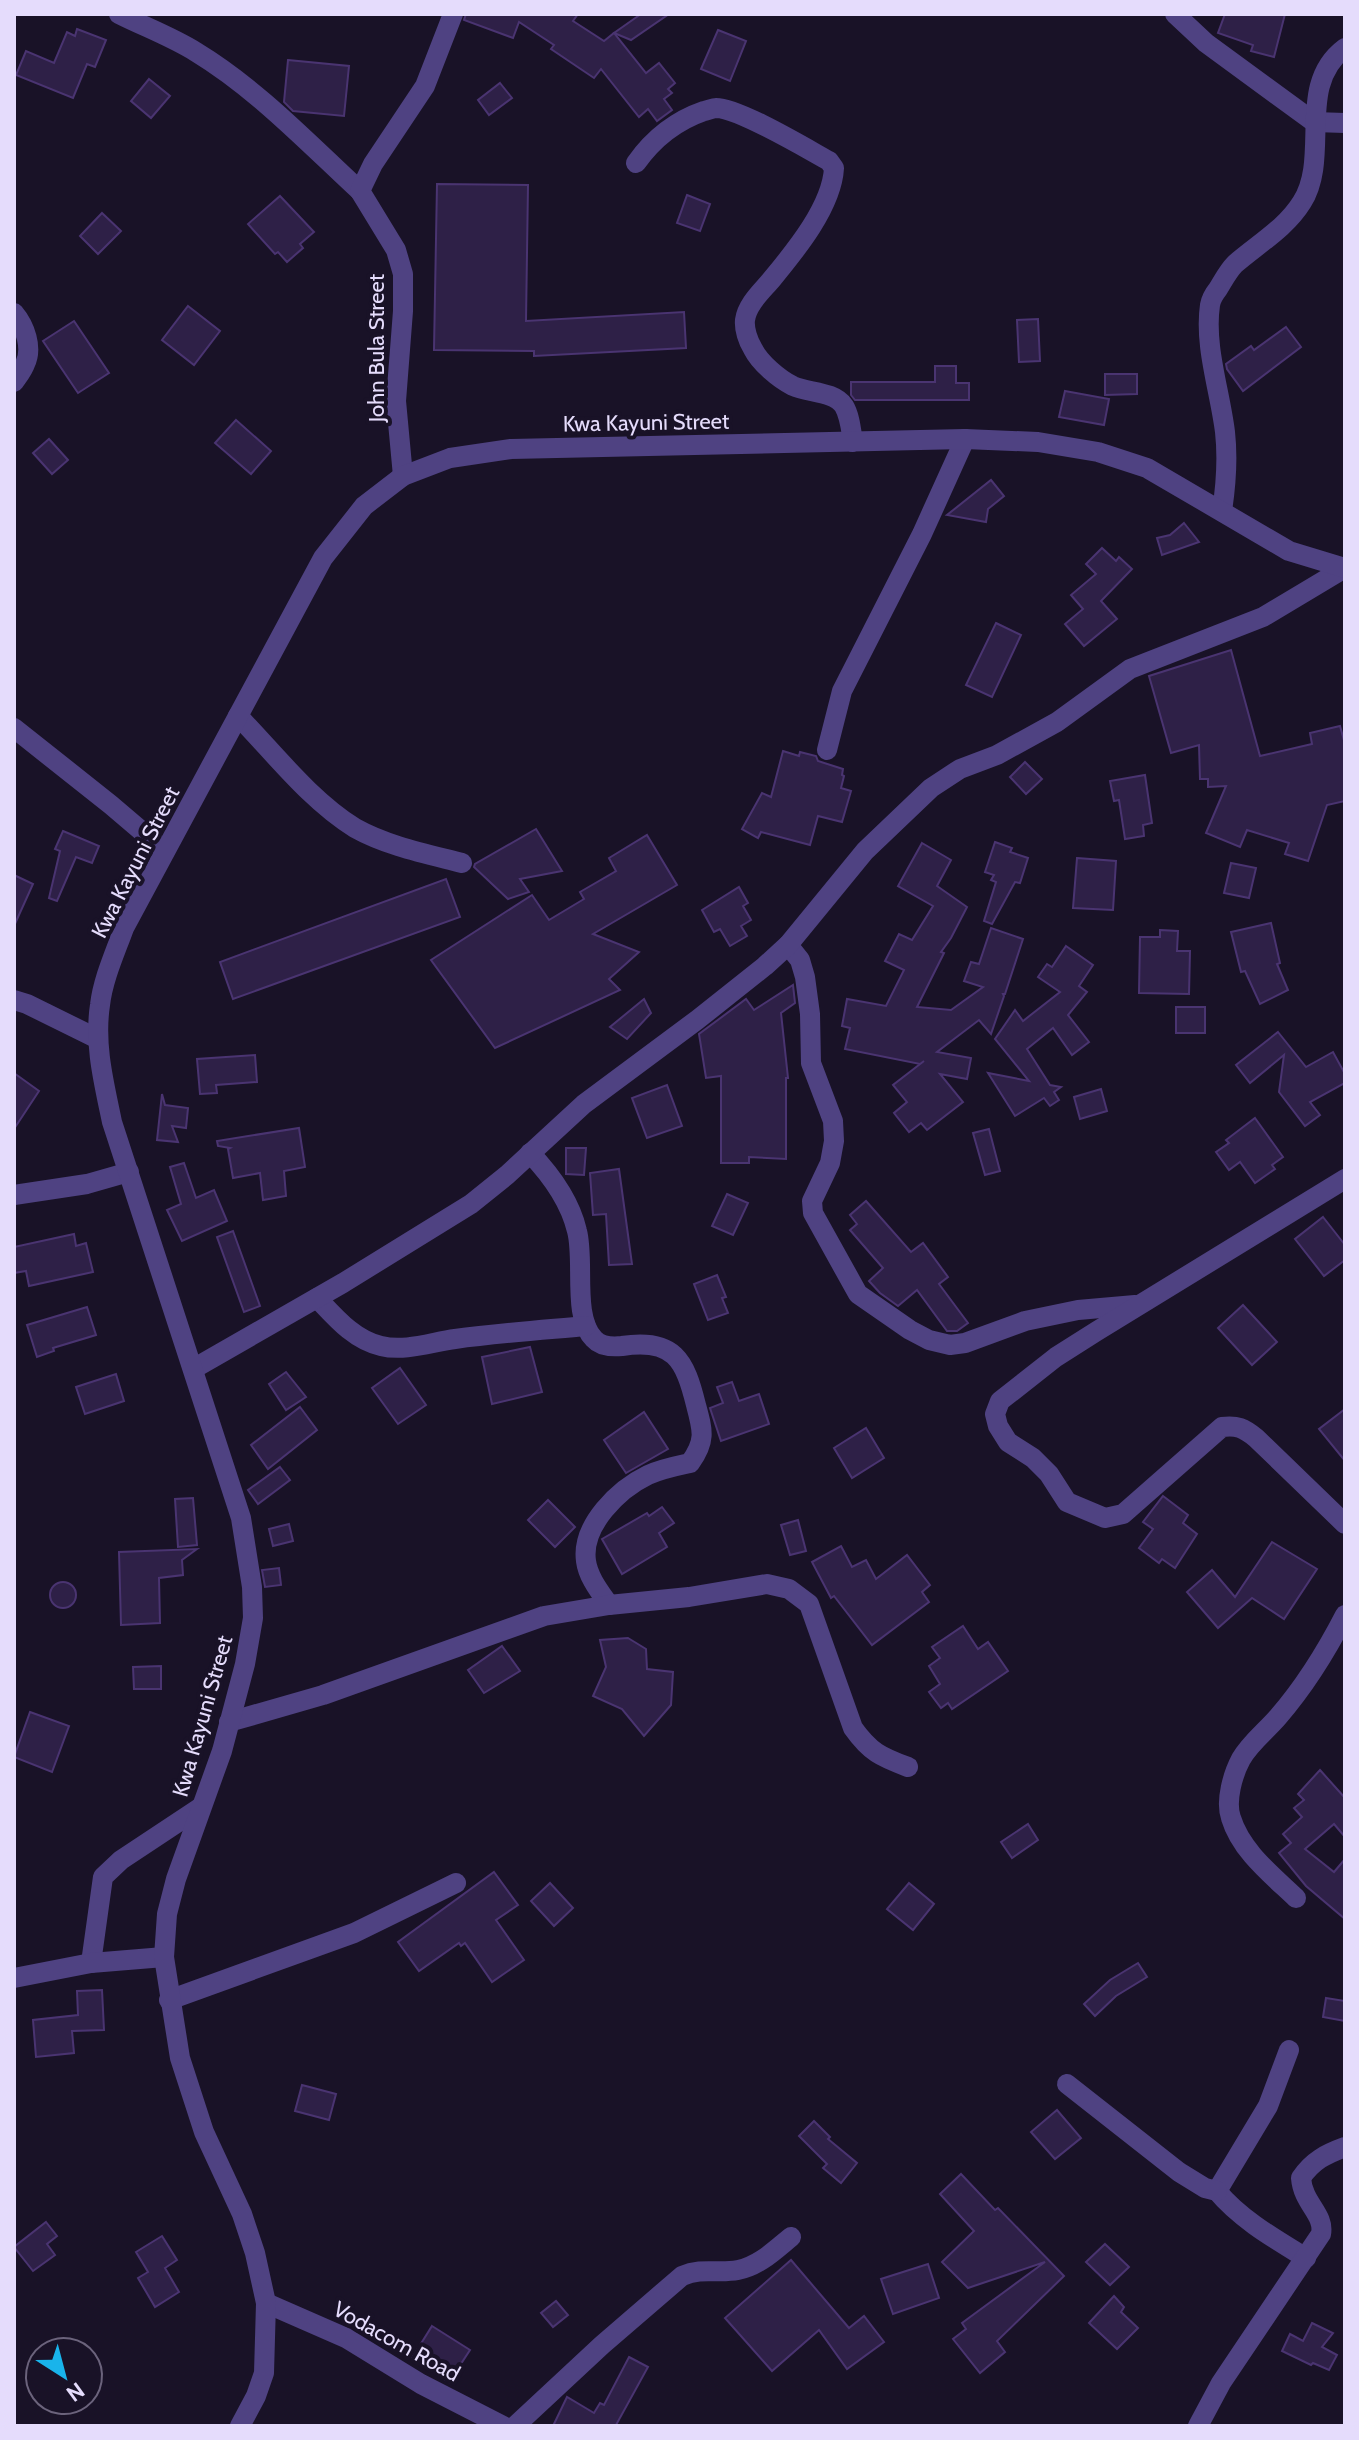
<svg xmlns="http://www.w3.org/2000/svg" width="1359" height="2440" viewBox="0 0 1359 2440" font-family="Cabin,sans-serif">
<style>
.building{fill:#2e2047;stroke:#4a3471;stroke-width:2}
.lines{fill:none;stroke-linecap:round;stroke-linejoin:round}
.minor{stroke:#4f4282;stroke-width:20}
.labels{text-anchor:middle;stroke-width:8;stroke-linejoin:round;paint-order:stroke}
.street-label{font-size:22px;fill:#e5dcfc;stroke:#191227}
</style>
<rect width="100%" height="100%" fill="#191227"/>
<g class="building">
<polygon points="466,14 578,14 573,21 604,41 614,33 646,73 659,63 675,83 668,89 672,93 664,99 672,110 657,121 648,109 639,117 601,69 594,78 551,49 554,45 519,22 513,38 464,20"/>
<polygon points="641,14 669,14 631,40 614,33"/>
<polygon points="1225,14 1285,14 1274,57 1251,51 1253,45 1218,33"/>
<polygon points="77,29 106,40 95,67 87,64 73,98 16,75 26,51 54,63 67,32 75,36"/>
<polygon points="718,30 746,41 730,81 701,69"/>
<polygon points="288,60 349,66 344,116 293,111 284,102"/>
<polygon points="149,79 170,96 151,118 131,101"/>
<polygon points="500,83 512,98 489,115 478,100"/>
<polygon points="437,184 528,185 526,321 684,312 686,348 534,356 534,351 434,350"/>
<polygon points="687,195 710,204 700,231 677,223"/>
<polygon points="280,196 314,232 300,244 303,248 287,262 278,252 275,254 248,224"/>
<polygon points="102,213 121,231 98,254 80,236"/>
<polygon points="188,306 220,331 194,365 162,340"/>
<polygon points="1038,319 1040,361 1019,362 1017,320"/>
<polygon points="74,321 109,373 78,393 43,341"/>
<polygon points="1286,327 1301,347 1243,391 1227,369 1226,364 1251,346 1254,350"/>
<polygon points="935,366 956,366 956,383 969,383 969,400 855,400 851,395 851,382 935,382"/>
<polygon points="1105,374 1137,374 1137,394 1105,395"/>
<polygon points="1065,391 1109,399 1104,425 1059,417"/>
<polygon points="236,420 271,451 251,474 215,443"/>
<polygon points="49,439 68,460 52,474 33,453"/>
<polygon points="991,480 1004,496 988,509 986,522 947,515"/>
<polygon points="1184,523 1199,542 1162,555 1157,538 1170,535"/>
<polygon points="1102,548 1116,561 1119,557 1132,569 1101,601 1117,619 1084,646 1065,624 1083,609 1071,595 1096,574 1086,564"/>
<polygon points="996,623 1021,635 992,697 966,685"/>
<polygon points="1231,650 1260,756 1312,744 1310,733 1340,726 1345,744 1345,801 1327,805 1308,861 1285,854 1289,843 1247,830 1240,847 1206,833 1226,786 1208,787 1208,779 1200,779 1199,745 1171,753 1149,676"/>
<polygon points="783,751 799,756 800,752 816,756 818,761 843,769 842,775 844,776 841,788 851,791 842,822 818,816 810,845 761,832 758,838 742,829 762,793 771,797"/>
<polygon points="1025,762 1042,779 1026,794 1010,777"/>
<polygon points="1145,775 1152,823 1143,825 1144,836 1125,839 1119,800 1114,801 1110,781"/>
<polygon points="536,829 562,871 520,879 529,892 508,899 474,867 475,864"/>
<polygon points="63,831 99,846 92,863 76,857 57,901 49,898 60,851 55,849"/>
<polygon points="647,835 677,885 593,934 639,952 609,979 620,990 495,1048 431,960 532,895 549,920 584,899 580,892 616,871 609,858"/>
<polygon points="995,842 1012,848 1010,852 1028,858 1020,883 1015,882 992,924 984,921 996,882 991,880 994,875 985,872"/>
<polygon points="922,843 951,860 937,886 967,907 951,938 941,952 944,953 917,1007 951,1010 983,987 964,981 971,962 979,964 991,928 1023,939 1005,994 1003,994 1004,996 991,1034 979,1020 937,1052 971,1058 967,1079 940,1074 963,1102 927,1130 921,1123 909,1132 894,1113 907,1102 893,1085 924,1061 920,1064 845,1049 850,1028 842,1026 847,999 886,1006 904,970 885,961 899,934 912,940 933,906 898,886"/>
<polygon points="1077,858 1116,861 1113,910 1073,908"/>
<polygon points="1231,863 1256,868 1249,898 1224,893"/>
<polygon points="14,875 33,884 14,926"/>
<polygon points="446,879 460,917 233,999 220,962"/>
<polygon points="739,887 748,903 743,906 751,920 741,926 747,936 730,946 720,929 714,932 702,910"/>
<polygon points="1271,923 1280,963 1277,964 1288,990 1260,1004 1245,971 1241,972 1231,932"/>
<polygon points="1160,930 1178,931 1177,951 1190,951 1189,994 1139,993 1140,937 1160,937"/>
<polygon points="1066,946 1093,965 1079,986 1087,992 1068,1015 1089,1042 1072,1055 1053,1028 1027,1049 1050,1085 1061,1087 1054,1092 1059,1100 1050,1106 1044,1098 1015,1116 988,1073 1029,1081 995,1039 1015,1010 1023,1021 1060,992 1038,977 1047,964 1052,967"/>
<polygon points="793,985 795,1003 781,1013 788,1078 786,1078 786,1159 749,1157 749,1163 721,1163 721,1076 706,1078 699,1034 746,999 754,1010"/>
<polygon points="644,999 651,1013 627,1039 610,1027"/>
<rect x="1176" y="1007" width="29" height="26"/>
<polygon points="1278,1032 1306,1067 1333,1052 1345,1074 1345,1083 1310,1102 1320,1115 1305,1126 1279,1092 1284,1055 1250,1083 1236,1065"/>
<polygon points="255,1055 257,1082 216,1085 217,1093 200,1094 197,1059"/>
<polygon points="14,1073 39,1091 14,1129"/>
<polygon points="667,1085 682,1126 647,1138 632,1098"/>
<polygon points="1101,1089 1107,1111 1080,1119 1074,1097"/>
<polygon points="162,1094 165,1105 188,1108 186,1128 172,1126 178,1142 157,1140"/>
<polygon points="1255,1118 1283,1157 1272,1165 1275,1169 1255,1183 1240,1162 1229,1170 1216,1152 1229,1143 1226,1140"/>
<polygon points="299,1128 305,1167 284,1171 286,1196 263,1200 260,1173 233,1178 228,1149 230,1148 218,1146 217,1141"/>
<polygon points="989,1129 1000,1171 985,1175 973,1133"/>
<polygon points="566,1148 586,1148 584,1175 566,1174"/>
<polygon points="184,1163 196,1198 214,1190 227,1221 182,1241 167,1210 181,1204 170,1167"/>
<polygon points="619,1169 632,1264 609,1265 606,1214 593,1215 590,1173"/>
<polygon points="727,1194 748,1203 733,1235 712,1226"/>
<polygon points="866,1201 911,1252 923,1243 948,1277 939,1284 968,1323 957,1331 947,1331 917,1290 898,1306 880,1293 869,1281 883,1268 850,1230 857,1224 850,1215"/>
<polygon points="1323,1217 1345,1245 1345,1260 1324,1276 1295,1239"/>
<polygon points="233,1231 260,1306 244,1312 217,1237"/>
<polygon points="74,1234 76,1246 86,1243 93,1272 29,1286 26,1271 14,1273 14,1247"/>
<polygon points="717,1275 726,1297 722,1298 728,1313 708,1320 694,1284"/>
<polygon points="1243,1305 1277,1342 1252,1365 1218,1328"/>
<polygon points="87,1307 96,1335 53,1348 54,1351 37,1357 27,1325"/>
<polygon points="530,1347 542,1392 492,1404 482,1357"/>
<polygon points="400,1368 426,1405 398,1424 372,1388"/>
<polygon points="286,1372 306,1397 286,1410 269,1384"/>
<polygon points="116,1374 124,1401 85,1414 76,1387"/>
<polygon points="732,1382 739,1401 759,1394 769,1424 721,1441 710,1408 723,1403 717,1387"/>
<polygon points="300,1407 317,1430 268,1469 251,1445"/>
<polygon points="1345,1409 1345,1461 1319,1429"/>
<polygon points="644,1412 668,1449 626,1473 604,1440"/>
<polygon points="866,1428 884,1458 852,1478 834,1448"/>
<polygon points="280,1467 290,1480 258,1504 248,1490"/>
<polygon points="1163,1496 1188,1515 1183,1523 1197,1534 1175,1568 1162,1559 1159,1563 1139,1548 1153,1529 1143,1522"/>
<polygon points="193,1498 197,1545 178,1547 175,1499"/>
<polygon points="548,1500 575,1527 555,1547 528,1520"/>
<polygon points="662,1507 674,1523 659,1533 667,1547 622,1574 602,1539 647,1513 649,1516"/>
<polygon points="798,1520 806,1551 790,1555 781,1525"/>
<polygon points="289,1524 293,1541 273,1546 269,1529"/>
<polygon points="1272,1542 1317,1569 1284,1619 1252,1598 1218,1628 1187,1592 1212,1570 1235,1597"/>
<polygon points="841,1546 852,1567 866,1560 876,1579 907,1555 930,1585 922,1592 929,1602 872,1645 834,1596 831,1598 812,1562"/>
<polygon points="197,1549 182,1560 183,1575 159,1578 160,1623 121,1625 119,1552"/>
<polygon points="279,1568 281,1585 265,1587 262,1570"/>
<circle cx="63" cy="1595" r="13"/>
<polygon points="963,1626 978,1649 988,1642 1008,1671 952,1709 948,1703 941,1708 929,1692 940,1684 929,1666 940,1658 932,1647"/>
<polygon points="628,1638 646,1649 647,1669 673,1672 671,1705 644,1736 622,1709 593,1696 606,1667 600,1640"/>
<polygon points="502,1646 520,1671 484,1693 468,1670"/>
<polygon points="161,1666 161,1689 134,1689 133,1667"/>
<polygon points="30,1712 69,1726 52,1772 14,1757"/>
<polygon points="1320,1770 1345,1798 1345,1837 1334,1824 1305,1849 1334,1872 1345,1859 1345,1919 1306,1886 1279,1853 1291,1843 1283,1834 1302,1817 1294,1808 1304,1800 1298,1794"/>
<polygon points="1028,1824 1038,1840 1012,1858 1001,1842"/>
<polygon points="494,1872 518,1905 496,1920 524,1960 492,1982 465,1943 461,1946 459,1943 419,1971 398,1942"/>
<polygon points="550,1883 573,1908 554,1926 531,1901"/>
<polygon points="909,1883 934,1904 913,1930 887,1909"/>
<polygon points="1138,1963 1147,1977 1116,1996 1095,2016 1084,2004 1110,1980"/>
<polygon points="102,1990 104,2030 72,2031 74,2053 36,2057 33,2020 78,2015 77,1991"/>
<polygon points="1326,1998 1345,2001 1345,2021 1323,2017"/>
<polygon points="302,2085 336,2094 329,2120 295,2111"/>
<polygon points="1057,2110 1081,2138 1055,2159 1031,2132"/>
<polygon points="814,2121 830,2137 828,2139 857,2163 841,2183 823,2168 827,2164 799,2136"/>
<polygon points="961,2174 995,2210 998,2208 1064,2276 997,2341 1005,2352 980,2373 953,2339 966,2329 962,2323 1045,2262 968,2288 942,2262 974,2231 940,2194"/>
<polygon points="46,2222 57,2236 47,2244 55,2255 33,2271 14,2247"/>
<polygon points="162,2236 177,2260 165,2268 179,2292 155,2307 138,2278 148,2272 136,2252"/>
<polygon points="1105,2244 1129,2267 1110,2285 1086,2262"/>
<polygon points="791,2260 849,2328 864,2316 884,2342 847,2369 819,2330 772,2371 725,2318"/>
<polygon points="928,2264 939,2298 893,2314 881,2279"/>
<polygon points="1114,2296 1124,2307 1121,2312 1138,2328 1117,2349 1089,2323"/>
<polygon points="556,2301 568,2315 553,2327 541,2313"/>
<polygon points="1312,2323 1333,2333 1322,2347 1337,2355 1329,2370 1313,2363 1311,2365 1282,2351 1290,2334 1303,2341"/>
<polygon points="432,2326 470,2350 449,2382 412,2358"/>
<polygon points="629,2357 648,2367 616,2425 618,2426 553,2426 567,2397 594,2413 600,2403 604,2405"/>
</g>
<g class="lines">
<g class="minor">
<path d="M 119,14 C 145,27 172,37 196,52 C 257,89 308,143 360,191"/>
<polyline points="1175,14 1206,43 1314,122 1345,123"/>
<path d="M 636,163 C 653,139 675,121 704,111 C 705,111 714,108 716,108 C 739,108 807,149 829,161 L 834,168 C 832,206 796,250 772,279 C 762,291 747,304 745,320 C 744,329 748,341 753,349 C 760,363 779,379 793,386 C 808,393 834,391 844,406 C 850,416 851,430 853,442"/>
<path d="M 14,313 C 25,326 33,348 25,364 C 23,370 18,376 14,382"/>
<polyline points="403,476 396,401 403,311 403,274 396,250 360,191 373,164 425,86 453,14"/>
<path d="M 1222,511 C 1226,485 1228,459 1225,432 C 1220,391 1204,346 1210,305 C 1211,299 1214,294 1218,289 C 1223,281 1228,271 1235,264 C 1258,244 1286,228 1302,202 C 1331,156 1295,85 1345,48"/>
<path d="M 238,716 C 275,754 310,800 355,828 C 387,846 427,854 462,863"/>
<polyline points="14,728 111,805 165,851"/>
<polyline points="827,750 842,691 922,534 965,439"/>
<polyline points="788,945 800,960 805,977 810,1014 811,1063 833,1121 834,1141 830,1163 812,1201 813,1213 858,1294 910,1330 929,1340 950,1345 965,1343 1025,1321 1078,1310 1135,1305"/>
<polyline points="14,1000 27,1004 98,1039"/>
<path d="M 530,1153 C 551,1175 570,1201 577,1231 C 585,1261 572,1317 594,1339 C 601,1347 612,1347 622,1346 C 674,1338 685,1360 696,1405 C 703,1431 706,1441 690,1463 C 676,1466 661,1469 648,1475 C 619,1489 581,1525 586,1561 C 588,1577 600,1592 609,1605"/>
<path d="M 1345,1179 L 1097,1331 L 1056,1357 L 1000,1401 L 995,1414 L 998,1426 L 1008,1442 L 1033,1458 L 1049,1474 L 1067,1502 L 1105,1518 L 1123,1514 L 1222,1427 C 1237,1425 1244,1428 1256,1438 L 1345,1524"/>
<polyline points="14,1195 87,1184 129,1172"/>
<path d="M 317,1298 C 335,1317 354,1340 381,1346 C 405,1352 432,1342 455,1339 C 499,1333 542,1330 586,1326"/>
<polyline points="193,1369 343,1283 471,1204 507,1175 584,1104 697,1020 765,966 788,945 865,851 931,788 960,769 997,755 1057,722 1130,669 1263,617 1345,568"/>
<path d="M 229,1722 L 323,1695 L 544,1616 L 609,1605 L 689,1597 L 767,1584 L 789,1589 L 809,1604 L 853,1728 C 870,1752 881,1757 908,1767"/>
<path d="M 1296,1898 C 1272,1875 1241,1851 1231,1818 C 1225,1801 1233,1774 1241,1759 C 1250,1743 1266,1731 1278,1717 C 1304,1687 1327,1650 1345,1615"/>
<polyline points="91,1963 103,1877 121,1860 201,1807"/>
<polyline points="14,1978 91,1963 164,1957"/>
<polyline points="169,2000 354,1933 456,1883"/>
<path d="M 1289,2050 L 1268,2106 L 1217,2191 C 1240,2219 1275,2239 1306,2258"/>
<polyline points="1067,2084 1179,2172 1205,2188 1217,2191"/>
<polyline points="266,2303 346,2338 421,2384 503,2426"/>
<path d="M 240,2426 L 256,2396 L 264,2373 L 266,2303 L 255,2253 L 242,2214 L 204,2132 L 180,2058 L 164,1957 L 167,1914 L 176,1879 L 222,1751 L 245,1664 L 253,1618 L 252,1587 L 241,1518 L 112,1122 C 104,1083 94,1045 100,1005 C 103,979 115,953 124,928 L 323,558 L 364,506 L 403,476 L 450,458 L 511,449 L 965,439 L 1038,442 L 1098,452 L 1147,468 L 1289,551 L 1345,568"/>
<path d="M 515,2426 L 602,2345 L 682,2276 C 703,2267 717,2274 738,2270 C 759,2266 775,2250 791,2237"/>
<path d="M 1198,2426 L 1221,2383 L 1321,2234 C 1325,2214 1303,2204 1301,2178 C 1312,2161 1326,2154 1345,2147"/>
</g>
</g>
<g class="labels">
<g class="street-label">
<text transform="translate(376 348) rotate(-90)" y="8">John Bula Street</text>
<text transform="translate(646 422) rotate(-1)" y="8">Kwa Kayuni Street</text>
<text transform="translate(135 862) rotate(-63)" y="8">Kwa Kayuni Street</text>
<text transform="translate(202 1716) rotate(-74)" y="8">Kwa Kayuni Street</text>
<text transform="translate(397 2341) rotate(29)" y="8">Vodacom Road</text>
</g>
</g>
<rect width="1359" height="2440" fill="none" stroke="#e5dcfc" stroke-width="32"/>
<g transform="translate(64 2376) rotate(144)"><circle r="38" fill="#191227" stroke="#6b637c" stroke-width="2"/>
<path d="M0-6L14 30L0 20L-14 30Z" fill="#19b4eb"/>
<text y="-12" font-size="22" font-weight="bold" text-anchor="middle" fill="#e5dcfc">N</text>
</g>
</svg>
